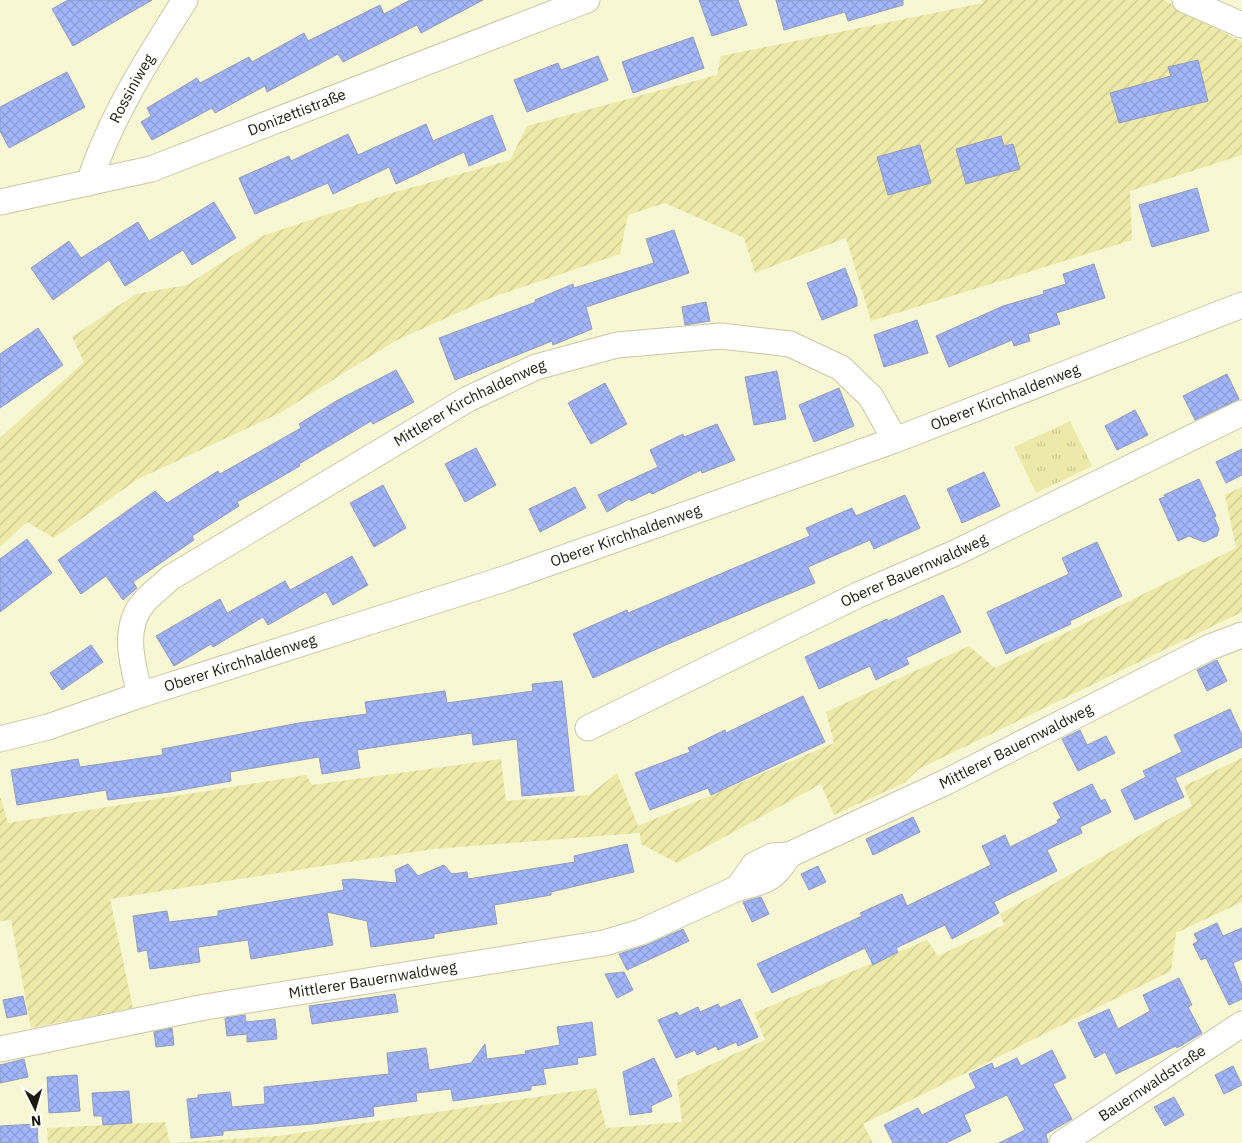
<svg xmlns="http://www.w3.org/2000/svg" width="1242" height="1143" viewBox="0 0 1242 1143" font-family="'IBM Plex Sans',sans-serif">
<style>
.grass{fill:url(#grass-tufts)}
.garden{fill:url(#garden-furrows)}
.building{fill:url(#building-cross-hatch);stroke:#929cbb}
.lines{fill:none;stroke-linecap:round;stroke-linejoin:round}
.street-casing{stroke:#c9c7a5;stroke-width:27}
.street{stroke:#fff;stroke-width:25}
.labels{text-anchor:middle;stroke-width:4;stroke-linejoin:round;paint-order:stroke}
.street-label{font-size:15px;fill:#1a1a0d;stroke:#fff}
</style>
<defs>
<pattern id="grass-tufts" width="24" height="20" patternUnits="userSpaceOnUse" patternTransform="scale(1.25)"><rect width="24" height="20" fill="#edeaa9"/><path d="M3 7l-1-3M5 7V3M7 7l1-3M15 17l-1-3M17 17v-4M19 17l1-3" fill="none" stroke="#cbc890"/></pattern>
<pattern id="garden-furrows" width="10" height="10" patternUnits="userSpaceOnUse" patternTransform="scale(1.25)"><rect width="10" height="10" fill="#edeaa9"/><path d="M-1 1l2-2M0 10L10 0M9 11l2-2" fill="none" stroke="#cbc890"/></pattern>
<pattern id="building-cross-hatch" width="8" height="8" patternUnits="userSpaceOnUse" patternTransform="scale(1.25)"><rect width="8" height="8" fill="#a3b6fb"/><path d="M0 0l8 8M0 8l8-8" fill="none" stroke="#8c9cd6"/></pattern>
</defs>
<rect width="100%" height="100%" fill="#f8f7d3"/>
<polygon class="grass" points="1070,421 1092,466 1036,493 1014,447"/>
<g class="garden">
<polygon points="982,0 1164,0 1242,42 1242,155 1130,191 1132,240 871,321 846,238 755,273 744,238 665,203 628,215 620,254 493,297 395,341 280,413 138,479 54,538 27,522 0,547 0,438 84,362 72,337 136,294 187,285 262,236 392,193 510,160 527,126 717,75 721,56 983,3"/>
<polygon points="1242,487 1242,612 919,769 904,783 834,815 821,784 677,863 641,844 640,833 433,849 110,899 133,1008 31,1028 11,920 0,921 0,796 8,823 306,775 312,785 501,759 506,801 589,795 617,773 638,826 834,743 826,712 969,646 995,668 1236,548 1225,495"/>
<polygon points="1242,758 1242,902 1176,933 1171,971 863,1124 873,1143 48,1143 47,1128 165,1122 170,1143 279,1136 596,1088 606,1128 682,1122 677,1080 765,1040 754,1013 927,940 938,956 1004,925 1000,914 1192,806 1184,786"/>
</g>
<g class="building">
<polygon points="68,0 152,0 73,46 52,9"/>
<polygon points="410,0 483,0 421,33 417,25 343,62 338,54 267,92 265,86 215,113 212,108 152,140 141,122 151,116 147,108 197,78 200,83 249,57 252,62 304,33 308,41 380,5 384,14"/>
<polygon points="699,0 738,0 747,25 712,36"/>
<polygon points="776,0 903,0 903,5 848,21 845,12 784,30"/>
<polygon points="693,37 704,68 633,93 622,62"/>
<polygon points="598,56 608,80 527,112 514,80 558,63 561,70"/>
<polygon points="1198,60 1208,101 1119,123 1110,93 1171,76 1168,67"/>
<polygon points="67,72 85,107 9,148 0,131 0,107"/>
<polygon points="492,115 506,150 469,166 464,152 396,184 389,167 333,194 328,183 255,214 239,178 289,156 291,161 348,134 358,155 426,124 433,141"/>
<polygon points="1001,136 1004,146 1013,144 1020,169 966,184 956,149"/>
<polygon points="920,145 931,183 888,195 877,157"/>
<polygon points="1197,188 1209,231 1152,247 1139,205"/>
<polygon points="214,202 236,238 192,265 183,250 125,286 109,260 53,300 31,268 69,241 81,258 138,222 149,241"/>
<polygon points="674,230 689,273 586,307 592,329 553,345 552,341 455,380 439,338 536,302 535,300 573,284 574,288 654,263 646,239"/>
<polygon points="1094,264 1105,298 1056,313 1060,324 1028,334 1030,341 1014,346 1012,340 949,367 936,336 1003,306 1044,294 1043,291 1066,284 1063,274"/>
<polygon points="845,268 857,299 857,306 822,320 807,283"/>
<polygon points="706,302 710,321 685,325 682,307"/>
<polygon points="917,320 928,353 884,367 874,335"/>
<polygon points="38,328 63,365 0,408 0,354"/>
<polygon points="396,370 414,402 373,424 371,421 299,464 300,466 237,502 239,506 192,536 194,540 133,582 137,588 123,600 106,576 81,594 58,560 155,491 167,503 218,471 220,474 301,428 299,424 338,400"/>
<polygon points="777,371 786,419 754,425 745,377"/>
<polygon points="1227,374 1239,399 1195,420 1183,396"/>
<polygon points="605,383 627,424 591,444 568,403"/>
<polygon points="839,388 854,426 814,442 799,405"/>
<polygon points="1135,410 1148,435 1117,450 1105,426"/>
<polygon points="717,424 735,460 702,473 701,470 652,494 650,492 631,501 629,499 607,512 598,495 658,467 650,450 683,434 684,437"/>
<polygon points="476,448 496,485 465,502 445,464"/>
<polygon points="1242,449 1242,475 1226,483 1216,462"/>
<polygon points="984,472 1000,506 962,523 947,489"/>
<polygon points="1199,479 1216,516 1214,517 1219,529 1217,536 1204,542 1189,536 1178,541 1159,499 1165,497 1164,495"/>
<polygon points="383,485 406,528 374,547 350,503"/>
<polygon points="575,487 586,508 540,532 529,509"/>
<polygon points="905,495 920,528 874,549 870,540 808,567 815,583 668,644 593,678 573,634 627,610 628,613 810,536 806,528 852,508 856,516"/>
<polygon points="27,539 52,573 0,612 0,559"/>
<polygon points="1097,542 1122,596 1070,621 1071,624 1006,654 987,612 1069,574 1062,558"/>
<polygon points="352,556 368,585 333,605 326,592 268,625 263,617 213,647 211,644 174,666 156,636 220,599 227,613 285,581 290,590"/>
<polygon points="943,595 961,632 906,658 909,664 876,680 870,666 819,689 805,657 887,619 888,621"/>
<polygon points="91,645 103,662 62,690 50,673"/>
<polygon points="1217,660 1227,681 1207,691 1197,670"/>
<polygon points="562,681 574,791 522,796 517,739 473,745 472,733 357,750 360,768 322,774 319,757 230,772 231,781 170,792 108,800 106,790 17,805 11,770 78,759 80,767 163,755 162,749 299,723 367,714 365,702 445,691 447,703 533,691 532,684"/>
<polygon points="803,696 825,742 711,795 708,788 650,810 635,773 690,752 688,748 725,730 726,733"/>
<polygon points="1230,709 1242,735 1242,747 1175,778 1184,797 1135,820 1121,790 1146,777 1143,771 1182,752 1174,735"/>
<polygon points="1080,730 1087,745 1106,736 1115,753 1078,771 1062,739"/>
<polygon points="1092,784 1101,801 1105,799 1111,812 1080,827 1082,833 1047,850 1057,871 994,902 999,913 952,939 945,925 896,948 898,952 873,965 865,948 772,993 757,964 862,916 860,913 902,894 907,906 991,865 982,846 1005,835 1010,847 1058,823 1057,820 1061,818 1053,803"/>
<polygon points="913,817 920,832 873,855 866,839"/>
<polygon points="627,844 634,872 551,892 551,895 494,905 497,924 434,934 434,938 371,947 367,921 327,912 333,945 251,959 248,940 198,947 200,962 150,969 147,950 138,952 133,916 167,911 169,922 218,916 218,911 344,890 342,880 353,879 397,883 395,870 408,864 418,876 444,865 452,874 467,872 468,879 575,862 574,856"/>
<polygon points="818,866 826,882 809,890 801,874"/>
<polygon points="761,897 769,914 752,922 743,902"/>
<polygon points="1217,923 1223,936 1242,928 1242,959 1233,963 1242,986 1242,999 1229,1005 1206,958 1201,960 1193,944 1198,941 1194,934"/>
<polygon points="683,929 689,941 627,970 619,954 647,945"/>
<polygon points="624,972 633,990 617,998 605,974"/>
<polygon points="1179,978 1192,1005 1188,1007 1202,1033 1177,1048 1176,1046 1116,1074 1105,1052 1095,1058 1078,1023 1109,1009 1118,1029 1150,1011 1143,995"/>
<polygon points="395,994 398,1012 312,1024 309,1006"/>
<polygon points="23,996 27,1014 7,1018 3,1000"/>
<polygon points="740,999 758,1037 738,1046 736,1042 718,1050 716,1046 697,1055 695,1050 676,1058 658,1020 677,1012 679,1016 698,1007 700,1012 718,1004 720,1008"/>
<polygon points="245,1015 246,1022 275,1019 277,1039 247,1042 247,1034 227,1036 225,1018"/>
<polygon points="592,1022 596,1055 577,1058 578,1064 543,1069 546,1084 531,1086 531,1090 453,1101 451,1089 416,1093 417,1101 373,1107 374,1116 312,1124 223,1131 223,1135 191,1138 187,1099 198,1098 198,1095 230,1092 232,1107 265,1104 264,1087 389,1074 387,1053 426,1048 429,1070 471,1063 485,1044 487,1059 526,1054 525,1051 560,1045 557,1027"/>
<polygon points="172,1028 174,1045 156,1047 154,1032"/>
<polygon points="1052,1050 1066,1078 1053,1084 1072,1119 1046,1134 1048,1143 999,1143 1025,1130 1007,1095 964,1115 971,1131 946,1143 893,1143 884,1125 918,1108 922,1115 976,1088 969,1074 992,1063 994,1069 1017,1058 1021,1066"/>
<polygon points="654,1058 672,1096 651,1106 652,1112 630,1115 623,1072"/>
<polygon points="24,1059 28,1077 0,1083 0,1065"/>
<polygon points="1233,1066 1242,1085 1224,1094 1215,1075"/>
<polygon points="77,1075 80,1111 49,1113 47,1077"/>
<polygon points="129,1091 132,1123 103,1125 102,1116 94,1116 92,1093"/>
<polygon points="1174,1097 1184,1115 1165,1126 1154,1107"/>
<polygon points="37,1124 38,1143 0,1143 0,1126"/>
</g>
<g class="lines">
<g class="street-casing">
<g id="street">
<polyline points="1185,0 1242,25"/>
<path id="s1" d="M 89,183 C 110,118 148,58 185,0"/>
<path id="s2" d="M 0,202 L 151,169 L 587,0"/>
<path id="s3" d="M 140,695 C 133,665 121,628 144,602 C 152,593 162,586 170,578 L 468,399 L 536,367 L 617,345 L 721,336 L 790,344 L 841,368 L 871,397 L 895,440"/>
<path id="s4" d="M 588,728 L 858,595 L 955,553 L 1242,413"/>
<path id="s5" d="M 0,739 L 48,727 L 140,695 L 504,579 L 895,440 L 1242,305"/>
<path id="s6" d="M 738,888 C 766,881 774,880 789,855 L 946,782 L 1210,647 L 1242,635"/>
<path id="s7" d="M 0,1049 L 205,1007 L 604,943 L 641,932 L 738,888 L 754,865 L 772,856 L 789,855"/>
<path id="s8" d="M 1062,1143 L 1242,1024"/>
</g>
</g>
<use href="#street" class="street"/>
</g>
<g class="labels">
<g class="street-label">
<text dy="5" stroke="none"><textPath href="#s1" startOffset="104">Rossiniweg</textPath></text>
<text dy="5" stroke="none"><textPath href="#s2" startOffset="311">Donizettistraße</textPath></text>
<text dy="5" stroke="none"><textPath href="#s5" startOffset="1062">Oberer Kirchhaldenweg</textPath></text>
<text dy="5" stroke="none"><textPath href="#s3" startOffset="480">Mittlerer Kirchhaldenweg</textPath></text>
<text dy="5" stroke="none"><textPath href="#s5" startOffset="658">Oberer Kirchhaldenweg</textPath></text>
<text dy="5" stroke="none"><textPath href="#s4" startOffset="362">Oberer Bauernwaldweg</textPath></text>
<text dy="5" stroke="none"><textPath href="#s5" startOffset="252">Oberer Kirchhaldenweg</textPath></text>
<text dy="5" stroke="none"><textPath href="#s6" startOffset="315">Mittlerer Bauernwaldweg</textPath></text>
<text dy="5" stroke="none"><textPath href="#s7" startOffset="379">Mittlerer Bauernwaldweg</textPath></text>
<text dy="5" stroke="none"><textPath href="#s8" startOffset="108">Bauernwaldstraße</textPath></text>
</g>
</g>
<g transform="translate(35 1108) rotate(175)" stroke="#ffffff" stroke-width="4" paint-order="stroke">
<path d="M0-4L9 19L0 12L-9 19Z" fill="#1a1a0d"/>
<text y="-8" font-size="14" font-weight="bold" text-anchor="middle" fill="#1a1a0d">N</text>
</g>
</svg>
